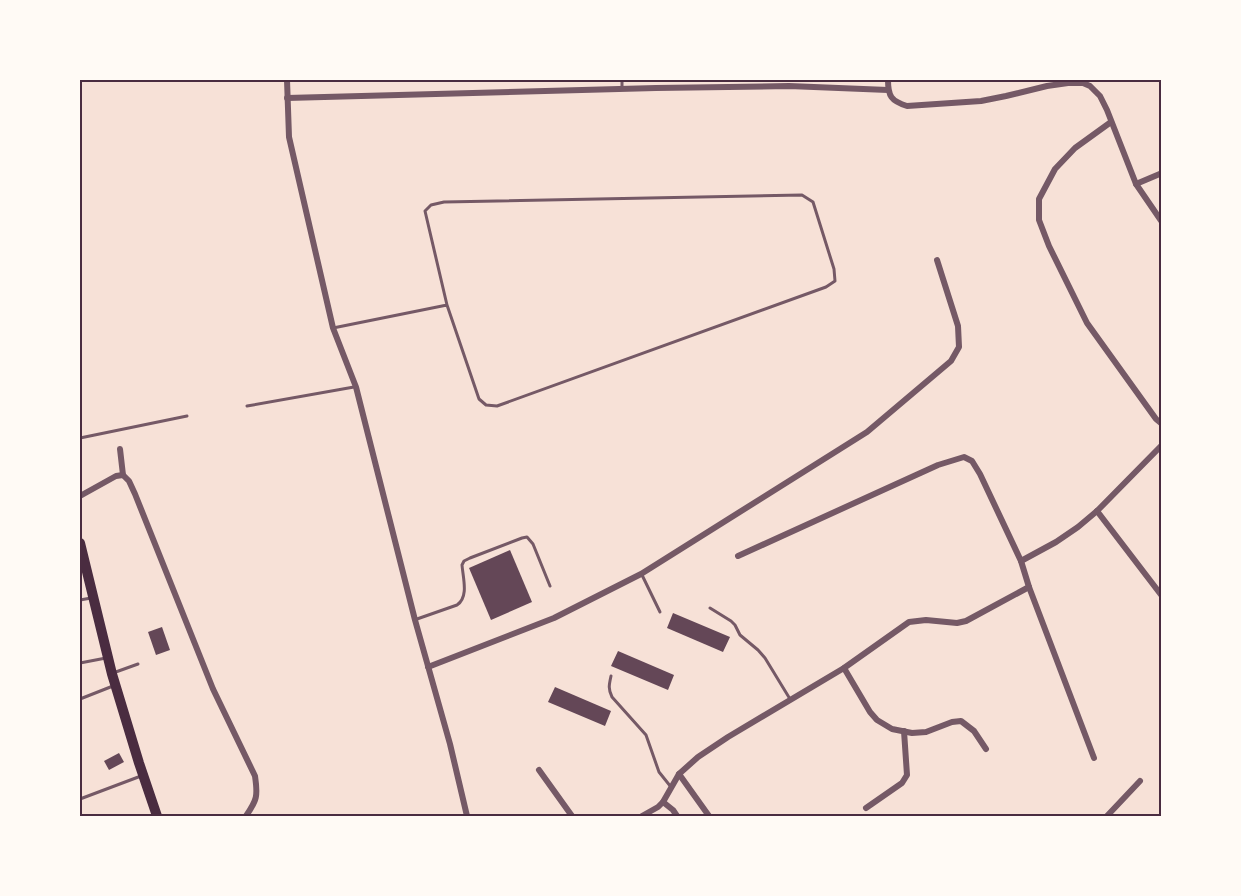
<svg xmlns="http://www.w3.org/2000/svg" width="1241" height="896" viewBox="0 0 1241 896" font-family="'Noto Sans',sans-serif">
<style>
.building{fill:#644757}
.lines{fill:none;stroke-linecap:round;stroke-linejoin:round}
.service{stroke:#755966;stroke-width:3}
.minor{stroke:#755966;stroke-width:6}
.primary{stroke:#4a2c40;stroke-width:10}
.neatline{fill:none;stroke:#4a2c40;stroke-width:2}
</style>
<rect width="100%" height="100%" fill="#f7e1d7"/>
<g class="building">
<polygon points="510,550 532,602 491,620 469,568"/>
<polygon points="673,613 730,637 723,652 667,628"/>
<polygon points="162,627 170,650 156,655 148,632"/>
<polygon points="618,651 674,675 668,690 611,666"/>
<polygon points="555,687 611,711 605,726 548,702"/>
<polygon points="119,753 124,762 109,770 104,761"/>
</g>
<g class="lines">
<g class="service">
<polyline points="622,87 622,80"/>
<polyline points="333,328 447,305 479,399 486,405 497,406 826,287 835,281 834,269 813,202 802,195 444,202 431,205 425,211 447,305"/>
<polyline points="247,406 354,387"/>
<polyline points="80,438 187,416"/>
<polyline points="642,575 660,612"/>
<polyline points="80,600 91,598"/>
<polyline points="710,608 731,621 735,625 740,635 758,650 765,658 790,699"/>
<path d="M 417,619 L 457,605 C 469,597 463,578 462,565 L 464,561 L 470,558 L 522,538 L 527,537 L 533,544 L 550,586"/>
<polyline points="80,663 106,658"/>
<polyline points="113,673 138,664"/>
<path d="M 611,676 C 609,685 608,689 612,697 L 646,735 L 659,772 L 671,787"/>
<polyline points="80,699 113,686"/>
<polyline points="80,799 141,776"/>
</g>
<g class="minor">
<polyline points="287,80 289,137 333,328 356,387 415,620 450,744 467,816"/>
<path d="M 888,80 C 888,96 891,101 907,106 L 981,101 L 1006,96 L 1047,86 L 1068,83 L 1083,83 L 1090,86 L 1100,96 L 1107,110 L 1136,184 L 1162,222"/>
<polyline points="287,98 656,88 789,86 888,90"/>
<polyline points="1111,122 1075,148 1055,169 1039,199 1039,220 1049,246 1087,323 1156,419 1162,424"/>
<polyline points="1136,184 1162,173"/>
<path d="M 120,449 L 123,475 L 129,481 L 135,494 L 213,689 L 255,776 C 258,796 257,800 246,816"/>
<polyline points="80,496 116,476 123,475"/>
<polyline points="1097,511 1162,596"/>
<polyline points="738,556 938,465 964,457 972,461 980,474 1021,561 1029,587 1094,758"/>
<polyline points="1021,561 1056,542 1078,527 1097,511 1162,445"/>
<polyline points="428,667 554,618 641,574 867,432 951,361 959,347 958,326 937,260"/>
<polyline points="844,668 870,712 877,720 892,729 912,733 926,732 952,722 961,721 974,731 986,749"/>
<polyline points="539,770 572,816"/>
<polyline points="679,774 709,816"/>
<polyline points="663,802 673,810 677,816"/>
<polyline points="866,808 902,783 907,775 904,731"/>
<polyline points="642,816 658,807 663,802 679,774 698,757 728,737 844,668 909,622 926,620 957,623 966,621 1029,587"/>
<polyline points="1107,816 1140,781"/>
</g>
<polyline class="primary" points="80,543 112,674 139,763 157,816"/>
</g>
<rect width="1241" height="896" fill="none" stroke="#fffaf5" stroke-width="162"/>
<rect x="81" y="81" width="1079" height="734" class="neatline"/>
</svg>
